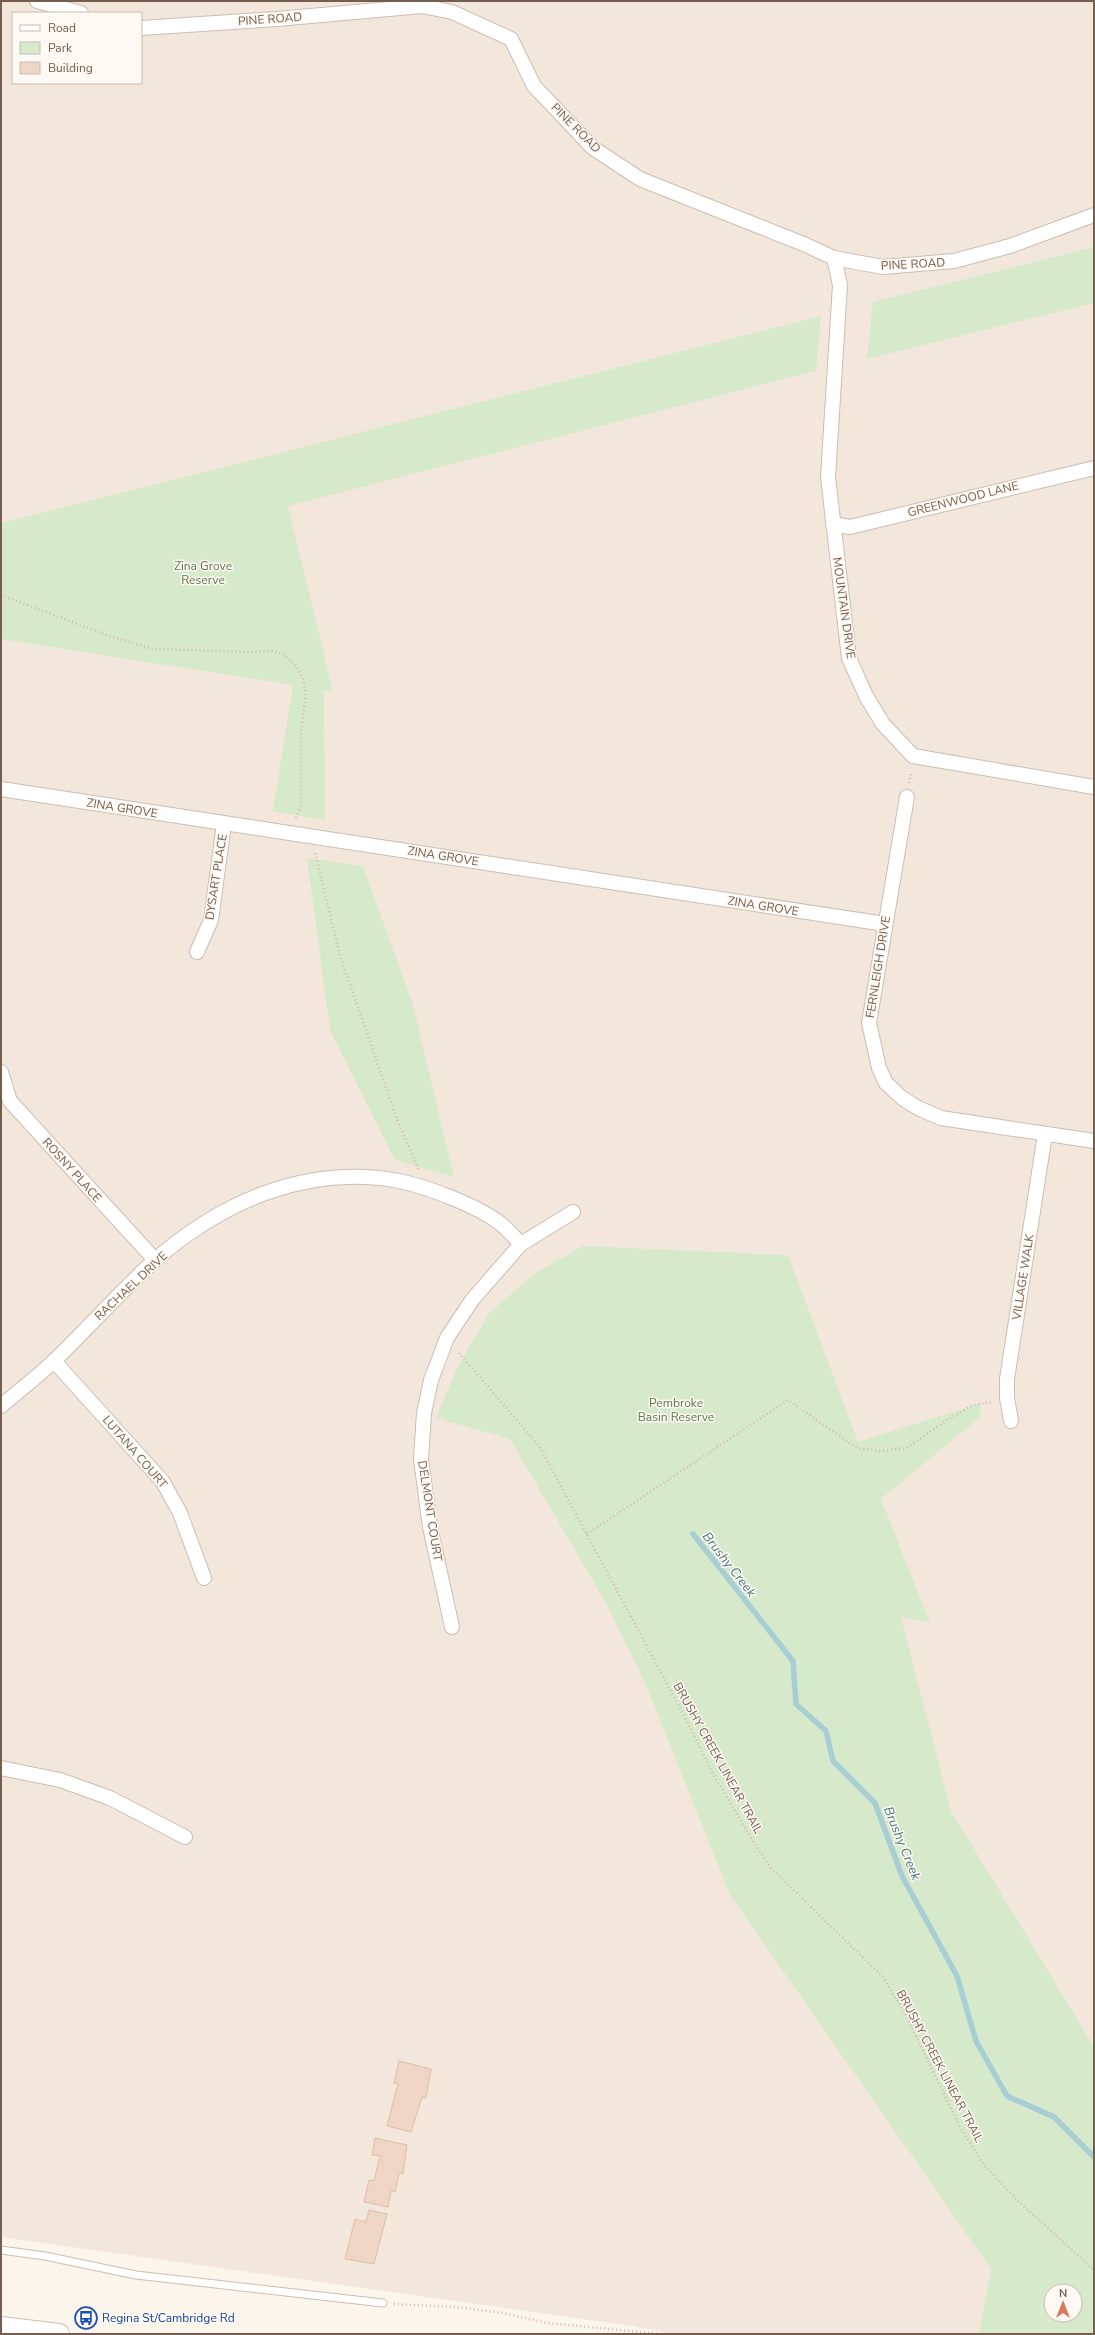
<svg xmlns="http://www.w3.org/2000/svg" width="1095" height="2335" viewBox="0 0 1095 2335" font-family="'Nunito Sans',sans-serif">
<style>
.residential{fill:#f2e7da;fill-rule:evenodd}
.green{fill:#d6e9ca;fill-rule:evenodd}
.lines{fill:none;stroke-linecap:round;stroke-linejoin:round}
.stream{stroke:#a7ced5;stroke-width:5.5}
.building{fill:#efd5c5;stroke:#e0bca6}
.service-casing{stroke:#cdbdb1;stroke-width:9}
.minor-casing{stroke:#cdbdb1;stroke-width:16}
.secondary-casing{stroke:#cfbeaf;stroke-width:22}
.path{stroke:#d4b9a7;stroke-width:2.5;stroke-dasharray:1 3;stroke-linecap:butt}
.service{stroke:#fff;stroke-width:7}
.minor{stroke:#fff;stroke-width:14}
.secondary{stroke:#fff;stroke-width:20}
.labels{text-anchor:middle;stroke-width:3;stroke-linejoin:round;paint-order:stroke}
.street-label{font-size:12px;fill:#755d4f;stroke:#fef9f2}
.park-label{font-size:12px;fill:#577948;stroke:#fef9f2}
.transit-label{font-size:12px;fill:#164399;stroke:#fef9f2;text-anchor:start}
.water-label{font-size:13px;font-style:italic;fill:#47767f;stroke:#fef9f2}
</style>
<rect width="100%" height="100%" fill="#fbf5eb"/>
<path class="residential" d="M 1,1 L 1094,1 L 1094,2334 L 672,2334 L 633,2326 L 1,2237 ZM 13,13 L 141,13 L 141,83 L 13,83 ZM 1051,2291 L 1075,2291 L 1075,2315 L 1051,2315 Z"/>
<g class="green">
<polygon points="1094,247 1094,303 867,359 873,302"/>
<polygon points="821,316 816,371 288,506 333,691 324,690 325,820 273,811 293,685 1,639 1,523"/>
<polygon points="307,858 363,866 413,1005 454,1177 395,1160 330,1030"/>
<path d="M 583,1246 L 788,1255 L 858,1442 L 981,1403 L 980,1417 L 881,1499 L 930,1623 L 901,1617 L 951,1811 L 1094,2047 L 1094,2334 L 979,2334 L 991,2269 L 730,1895 L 646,1685 L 606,1603 L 510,1439 L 436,1418 L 457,1368 L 490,1312 L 537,1272 ZM 1051,2291 L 1075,2291 L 1075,2315 L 1051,2315 Z"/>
</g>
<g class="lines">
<polyline class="stream" points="693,1534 793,1661 796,1704 826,1731 833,1761 875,1803 902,1876 957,1976 976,2041 1007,2096 1054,2117 1094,2157"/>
</g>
<g class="building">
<polygon points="399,2061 431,2069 426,2098 422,2097 411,2132 387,2126 397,2087 399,2085 394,2083"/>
<polygon points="375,2138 407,2145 403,2174 399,2173 395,2192 391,2191 388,2207 364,2202 369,2180 374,2181 380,2156 372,2155"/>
<polygon points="369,2210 387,2214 374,2264 345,2259 355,2219 366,2222"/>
</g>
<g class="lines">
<g class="service-casing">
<polyline id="service" points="1,2250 45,2256 136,2275 383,2303"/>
</g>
<g class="minor-casing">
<g id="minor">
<polyline points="37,1 81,13"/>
<polyline points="141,28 277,19 422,6 452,12 511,39 534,86 593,148 640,179 806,245 834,258 883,267 954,261 1010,246 1094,215"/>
<polyline points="834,258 840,285 828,477 849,658 866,696 883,724 913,756 1094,787"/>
<polyline points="833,524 850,527 1094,468"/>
<polyline points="1,789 885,924"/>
<polyline points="907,797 869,1023 879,1068 886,1083 902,1098 918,1108 941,1118 1094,1141"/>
<polyline points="197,952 211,920 224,824"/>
<polyline points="1,1072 10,1101 155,1260"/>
<polyline points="54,1361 163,1482 180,1513 204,1578"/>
<path d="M 1,1406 C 19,1391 38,1376 55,1360 C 89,1327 120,1292 154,1261 C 222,1201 308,1164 399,1181 C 428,1187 478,1206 501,1224 C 508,1230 515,1238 521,1244"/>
<polyline points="1011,1421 1007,1398 1007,1379 1045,1134"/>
<polyline points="452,1627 430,1527 421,1459 424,1413 431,1380 447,1338 472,1300 521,1244 573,1212"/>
<polyline points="1,1768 60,1780 110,1798 185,1837"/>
</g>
</g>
<g class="secondary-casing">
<polyline id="secondary" points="1,2327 59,2334"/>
</g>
<g class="path">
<polyline points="1,595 110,636 153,649 249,652 274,651 285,655 296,666 303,678 306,694 301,733 301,806 295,820"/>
<polyline points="909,783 911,772"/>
<polyline points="315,853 340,956 398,1122 419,1170"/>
<polyline points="459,1353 540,1447 689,1725 713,1774 756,1846 771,1868 882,1976 904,2011 960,2127 984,2165 1019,2202 1094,2270"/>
<polyline points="587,1534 788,1400 857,1448 881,1451 906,1448 947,1420 973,1405 992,1402"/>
<polyline points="394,2304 456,2307 503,2313 548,2323 661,2334"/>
</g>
<use href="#service" class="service"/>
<use href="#minor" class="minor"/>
<use href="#secondary" class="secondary"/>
</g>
<defs>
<g id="bus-ring" transform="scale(1.15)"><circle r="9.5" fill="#fef9f2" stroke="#1a4fb4" stroke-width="1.5"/><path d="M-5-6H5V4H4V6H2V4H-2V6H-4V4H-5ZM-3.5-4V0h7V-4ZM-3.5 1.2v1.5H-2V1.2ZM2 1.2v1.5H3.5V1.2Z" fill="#1a4fb4"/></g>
</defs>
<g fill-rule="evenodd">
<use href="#bus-ring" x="86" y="2318"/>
</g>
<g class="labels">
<g class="street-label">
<text transform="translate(270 19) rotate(-4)" y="4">PINE ROAD</text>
<text transform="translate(576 128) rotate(45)" y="4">PINE ROAD</text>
<text transform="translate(913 264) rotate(-3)" y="4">PINE ROAD</text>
<text transform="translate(963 499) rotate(-14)" y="4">GREENWOOD LANE</text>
<text transform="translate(844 608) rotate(82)" y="4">MOUNTAIN DRIVE</text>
<text transform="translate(122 808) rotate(9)" y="4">ZINA GROVE</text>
<text transform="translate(443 856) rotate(9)" y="4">ZINA GROVE</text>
<text transform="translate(216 877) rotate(-81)" y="4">DYSART PLACE</text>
<text transform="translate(763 906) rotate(9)" y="4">ZINA GROVE</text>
<text transform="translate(878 967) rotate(-81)" y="4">FERNLEIGH DRIVE</text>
<text transform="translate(72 1170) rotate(48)" y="4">ROSNY PLACE</text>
<text transform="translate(1023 1277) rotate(-81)" y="4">VILLAGE WALK</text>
<text transform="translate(131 1286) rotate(-43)" y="4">RACHAEL DRIVE</text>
<text transform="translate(135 1452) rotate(49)" y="4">LUTANA COURT</text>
<text transform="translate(430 1511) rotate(81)" y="4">DELMONT COURT</text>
<text transform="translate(718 1758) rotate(61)" y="4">BRUSHY CREEK LINEAR TRAIL</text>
<text transform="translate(940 2066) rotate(62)" y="4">BRUSHY CREEK LINEAR TRAIL</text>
</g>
<g class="park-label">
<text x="203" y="570">Zina Grove<tspan x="203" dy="14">Reserve</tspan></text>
<text x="676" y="1407">Pembroke<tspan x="676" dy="14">Basin Reserve</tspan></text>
</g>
<g class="transit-label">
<text x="102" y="2322">Regina St/Cambridge Rd</text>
</g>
<g class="water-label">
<text transform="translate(730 1564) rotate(52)" y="5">Brushy Creek</text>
<text transform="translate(903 1843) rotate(68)" y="5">Brushy Creek</text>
</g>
</g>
<rect width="1095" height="2335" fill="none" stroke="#755d4f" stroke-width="4"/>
<rect x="12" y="12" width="130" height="72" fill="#fef9f2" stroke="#c7bbb1"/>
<rect x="20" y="25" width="20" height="6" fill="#ffffff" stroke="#c7bbb1"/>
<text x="48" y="32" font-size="12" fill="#755d4f">Road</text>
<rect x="20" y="42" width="20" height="12" fill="#d6e9ca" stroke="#c7bbb1"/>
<text x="48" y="52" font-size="12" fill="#755d4f">Park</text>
<rect x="20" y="62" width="20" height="12" fill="#efd5c5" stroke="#c7bbb1"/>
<text x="48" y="72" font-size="12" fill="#755d4f">Building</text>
<g transform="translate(1063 2303)"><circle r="19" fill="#fef9f2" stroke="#c7bbb1"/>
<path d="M0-3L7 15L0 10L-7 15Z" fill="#db775b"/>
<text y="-6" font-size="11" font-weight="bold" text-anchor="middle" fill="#755d4f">N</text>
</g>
</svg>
